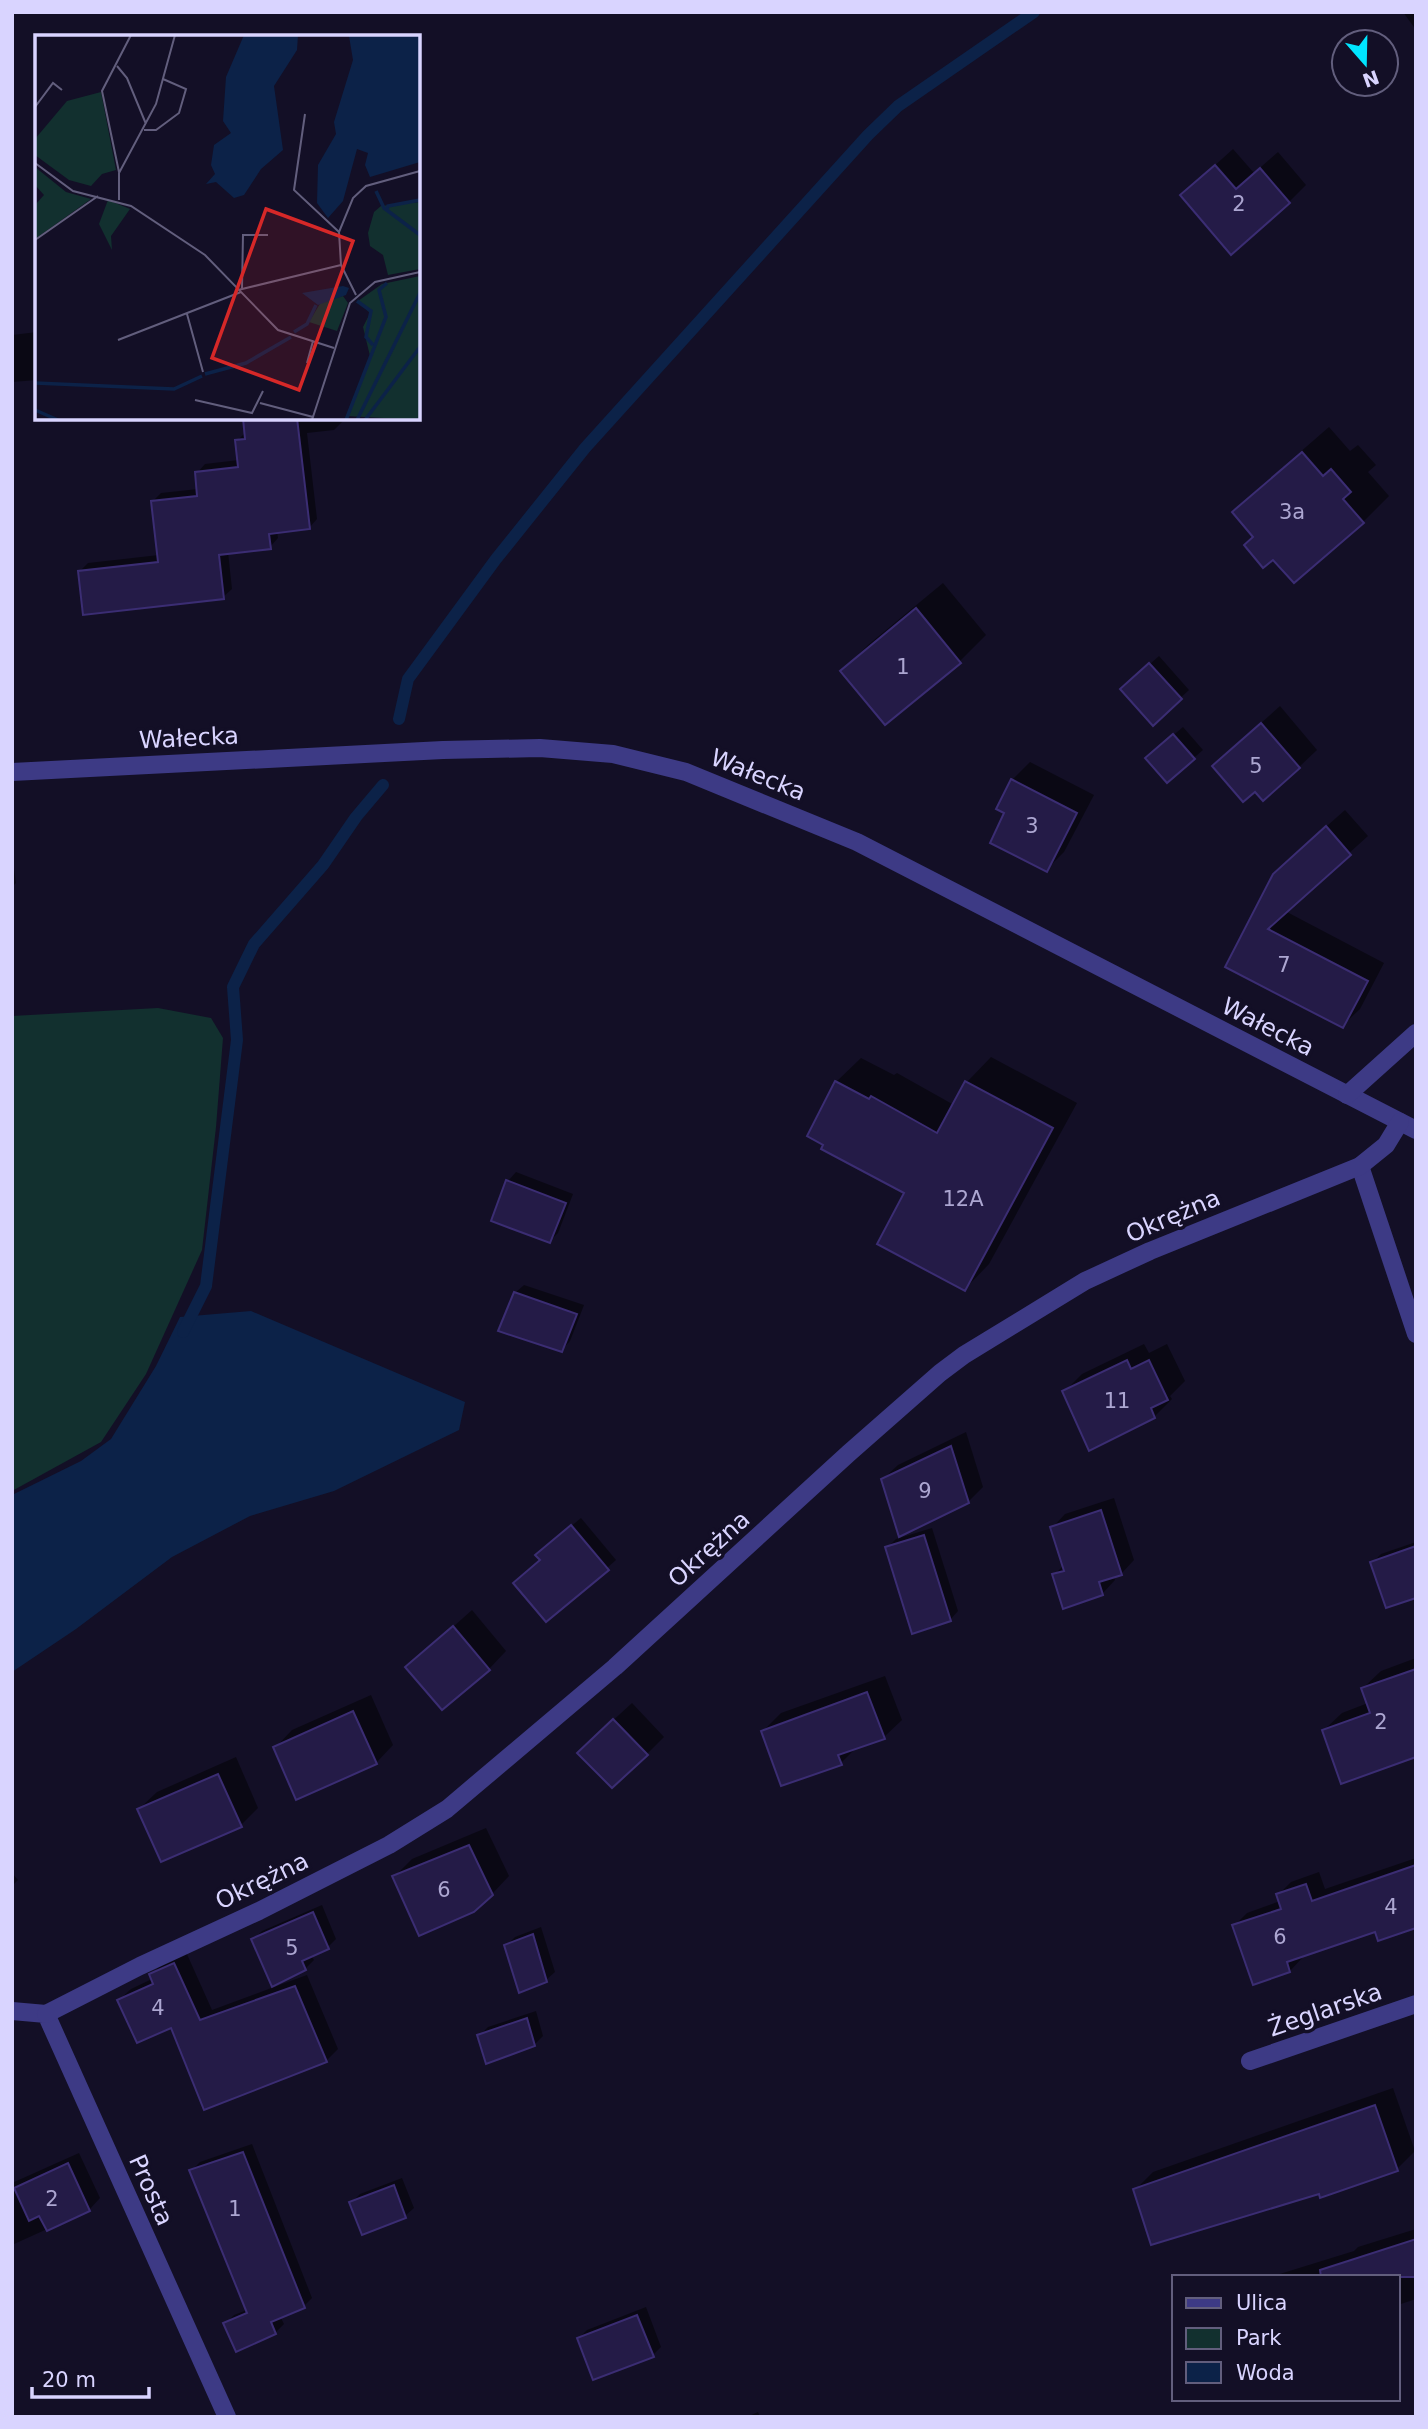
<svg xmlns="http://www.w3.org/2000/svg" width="1428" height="2429" viewBox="0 0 1428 2429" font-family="'DejaVu Sans',sans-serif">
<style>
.green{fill:#12302f}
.water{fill:#0c2248}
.shadow{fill:#0007}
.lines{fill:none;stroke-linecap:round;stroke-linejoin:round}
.stream{stroke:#0c2248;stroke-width:12}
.building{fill:#241b47;stroke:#3b2d73;stroke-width:2}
.street{stroke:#3d3a85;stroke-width:18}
.labels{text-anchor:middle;stroke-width:7;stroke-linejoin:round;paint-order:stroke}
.number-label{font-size:21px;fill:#aca6d1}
.street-label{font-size:24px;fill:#d9d4ff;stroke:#130f26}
.inset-river{fill:none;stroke:#0c2248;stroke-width:3.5}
.inset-road{fill:none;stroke:#625e7d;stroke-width:2}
.view{fill:#d62828;fill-opacity:0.15;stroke:#d62828;stroke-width:3.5}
.inset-edge{fill:none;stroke:#d9d4ff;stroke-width:3.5}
</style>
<rect width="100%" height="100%" fill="#130f26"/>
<polygon class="green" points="158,1008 211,1018 223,1038 216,1127 202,1250 146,1374 101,1442 12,1491 12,1016"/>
<polygon class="water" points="251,1311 465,1402 459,1430 334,1491 250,1516 172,1557 76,1629 12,1672 12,1495 81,1461 111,1439 156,1366 180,1317"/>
<g class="shadow">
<polygon points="1403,12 1416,12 1416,30"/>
<polygon points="1233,149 1254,173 1278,152 1306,185 1289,202 1182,195"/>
<polygon points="37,332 37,380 12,382 12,335"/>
<polygon points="244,418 342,418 343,421 334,430 307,433 317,519 309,528 277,531 278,538 270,547 228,552 232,589 223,597 80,571 88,563 159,555 153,501 161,493 198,489 197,473 205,464 239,460 237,441 246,432"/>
<polygon points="1329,427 1350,451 1358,445 1376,465 1368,472 1389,496 1363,522 1255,536 1235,512 1261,486"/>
<polygon points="943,583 986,635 960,661 885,723 842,671 868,645"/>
<polygon points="1159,656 1189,690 1153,723 1131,681"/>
<polygon points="1280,706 1317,750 1299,767 1255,790 1232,749"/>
<polygon points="1183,727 1203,750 1167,781 1156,750"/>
<polygon points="1030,762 1094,795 1064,852 1046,870 1007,813 1012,780"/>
<polygon points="1345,810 1368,836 1285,911 1384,963 1360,1009 1342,1026 1227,967 1293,856"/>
<polygon points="12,854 16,883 12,887"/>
<polygon points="991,1057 1077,1103 989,1264 965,1289 907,1192 836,1082 861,1058 894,1075 897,1073 954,1105 967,1082"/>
<polygon points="516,1172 573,1194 558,1233 550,1241 508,1181"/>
<polygon points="524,1285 584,1305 570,1341 562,1350 515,1293"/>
<polygon points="1144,1344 1149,1353 1167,1344 1185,1381 1170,1396 1172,1399 1154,1417 1064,1392 1082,1374"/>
<polygon points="966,1432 983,1487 968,1502 883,1479 898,1465"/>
<polygon points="1114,1498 1134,1560 1121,1574 1114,1576 1115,1580 1102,1594 1054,1575 1064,1565 1052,1528 1065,1514"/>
<polygon points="581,1518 616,1560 607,1568 542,1560 546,1547"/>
<polygon points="932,1528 958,1611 950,1620 887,1548 896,1539"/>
<polygon points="1416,1542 1416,1596 1372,1563 1381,1554"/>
<polygon points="472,1610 506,1651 489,1669 408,1667"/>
<polygon points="1416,1658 1416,1755 1324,1730 1342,1713 1368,1703 1363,1688 1381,1671"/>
<polygon points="885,1676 902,1720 884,1737 858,1746 841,1763 763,1731 781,1713"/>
<polygon points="371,1695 393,1745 376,1763 275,1748 292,1730"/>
<polygon points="632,1703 664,1737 647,1754 597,1735"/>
<polygon points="236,1757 258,1808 241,1825 139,1809 157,1792"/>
<polygon points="486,1828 509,1876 492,1894 394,1877 412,1859"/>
<polygon points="1416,1858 1416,1926 1376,1929 1302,1955 1303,1957 1290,1971 1234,1926 1247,1913 1280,1901 1278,1895 1291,1882 1319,1872 1325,1889"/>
<polygon points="12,1873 18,1880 12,1886"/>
<polygon points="322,1905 336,1939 328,1947 311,1955 314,1960 305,1969 273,1985 274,1987 307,1975 338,2049 326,2061 171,2026 119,2000 131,1989 152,1979 151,1975 163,1963 186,1952 212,2010 274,1987 253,1940 262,1931"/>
<polygon points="541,1927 555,1972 546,1980 506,1946 515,1937"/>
<polygon points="536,2011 543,2036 534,2045 479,2036 488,2027"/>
<polygon points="1393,2088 1415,2151 1397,2169 1320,2191 1135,2190 1153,2172"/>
<polygon points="252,2144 312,2298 304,2306 280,2316 284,2324 275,2333 225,2324 234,2315 247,2310 191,2171 200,2162"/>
<polygon points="79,2153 100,2198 89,2210 12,2245 12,2183"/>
<polygon points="402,2178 414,2208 405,2216 363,2233 351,2203 360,2194"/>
<polygon points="1416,2229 1416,2299 1398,2305 1398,2277 1270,2277 1354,2251 1358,2247"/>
<polygon points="646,2307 661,2347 653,2355 579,2338 587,2330"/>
<polygon points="1174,2316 1174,2332 1171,2320"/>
<polygon points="758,2412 760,2417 747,2417"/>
</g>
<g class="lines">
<g class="stream">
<polyline points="399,719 408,679 496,559 585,448 868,135 898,106 1034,12"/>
<polyline points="183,1332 206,1286 237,1040 233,987 254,944 323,865 356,817 383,785"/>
</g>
</g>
<g class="building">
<polygon points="1215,165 1236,189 1260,168 1290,203 1231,255 1180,195"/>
<polygon points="243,418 297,418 310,529 269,534 271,549 219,555 224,599 83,615 78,571 158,562 151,501 197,496 195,472 238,467 235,440 245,439"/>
<polygon points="1302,452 1323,476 1331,469 1351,492 1343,499 1364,523 1294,583 1273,560 1263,568 1244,545 1253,537 1232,512"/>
<polygon points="916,608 961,663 885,725 840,671"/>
<polygon points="1149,663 1182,699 1153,726 1120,689"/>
<polygon points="1261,723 1300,768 1263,801 1255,792 1243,802 1212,766"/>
<polygon points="1173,734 1195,759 1167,783 1145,758"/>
<polygon points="1011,779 1077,813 1047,872 990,843 1004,813 996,809"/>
<polygon points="1326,826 1351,855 1268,929 1368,981 1343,1028 1225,967 1273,874"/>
<polygon points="835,1081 869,1099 871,1096 937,1133 965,1081 1053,1128 965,1291 877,1244 904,1193 821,1149 823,1145 807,1136"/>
<polygon points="506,1180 566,1203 550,1243 491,1221"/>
<polygon points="514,1292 577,1314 562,1352 498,1331"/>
<polygon points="1127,1360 1131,1369 1149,1360 1168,1400 1151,1408 1155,1418 1089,1451 1062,1391"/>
<polygon points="951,1446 969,1503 899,1537 881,1479"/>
<polygon points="1101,1510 1122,1575 1099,1582 1103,1595 1063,1609 1052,1574 1064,1571 1050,1527"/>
<polygon points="571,1525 609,1570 546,1622 513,1583 540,1560 535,1555"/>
<polygon points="924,1535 951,1621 912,1634 885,1547"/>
<polygon points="1416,1546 1416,1598 1386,1608 1370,1562"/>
<polygon points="453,1626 490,1670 442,1710 405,1667"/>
<polygon points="1416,1669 1416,1757 1341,1784 1322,1730 1370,1713 1361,1688"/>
<polygon points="867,1692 885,1739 838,1755 842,1765 781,1786 761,1731"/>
<polygon points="353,1711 377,1764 296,1800 273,1747"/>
<polygon points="613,1719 648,1755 612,1788 577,1753"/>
<polygon points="218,1774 242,1827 161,1862 137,1809"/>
<polygon points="469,1845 493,1895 474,1912 419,1936 392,1876"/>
<polygon points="1416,1865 1416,1928 1378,1941 1375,1932 1287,1962 1290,1972 1253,1985 1232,1925 1281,1909 1276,1894 1306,1884 1312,1901"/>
<polygon points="313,1912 329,1949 302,1961 306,1970 272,1987 251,1939"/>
<polygon points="533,1934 547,1982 519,1993 504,1945"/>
<polygon points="174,1963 200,2020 295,1986 327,2062 204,2110 171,2028 137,2043 117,2000 153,1984 149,1974"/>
<polygon points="527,2018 535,2046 486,2064 477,2035"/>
<polygon points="1375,2105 1398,2171 1320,2198 1319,2194 1151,2245 1133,2189"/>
<polygon points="243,2152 305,2308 271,2322 276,2334 236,2352 223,2323 247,2313 189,2170"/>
<polygon points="68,2163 90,2211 47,2231 39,2216 29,2221 14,2188"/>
<polygon points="394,2185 406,2218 362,2235 349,2202"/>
<polygon points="1416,2239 1416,2277 1321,2277 1320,2270"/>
<polygon points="637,2315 654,2357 593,2380 577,2338"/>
</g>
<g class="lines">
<g class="street">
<polyline points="12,772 443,750 540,748 613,754 686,772 857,842 1416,1130"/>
<polyline points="1347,1095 1416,1033"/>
<polyline points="1360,1166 1416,1334"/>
<polyline points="12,2011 46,2014 227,2417"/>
<polyline points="46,2014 140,1966 259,1911 389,1845 447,1809 615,1667 849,1453 940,1373 964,1355 1085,1281 1150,1251 1360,1166 1386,1145 1400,1122"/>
<polyline points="1250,2061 1416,2004"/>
</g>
</g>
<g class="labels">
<g class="number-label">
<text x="1239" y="211">2</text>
<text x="1292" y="519">3a</text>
<text x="903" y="674">1</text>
<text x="1256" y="773">5</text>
<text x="1032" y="833">3</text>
<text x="1284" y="972">7</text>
<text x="963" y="1206">12A</text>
<text x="1117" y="1408">11</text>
<text x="925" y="1498">9</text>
<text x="1381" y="1729">2</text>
<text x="444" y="1897">6</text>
<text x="1391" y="1914">4</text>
<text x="1280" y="1944">6</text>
<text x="292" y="1955">5</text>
<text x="158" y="2015">4</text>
<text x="52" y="2206">2</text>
<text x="235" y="2216">1</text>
</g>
<g class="street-label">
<text transform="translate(189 738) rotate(-3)" y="8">Wałecka</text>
<text transform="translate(758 775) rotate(22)" y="8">Wałecka</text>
<text transform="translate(1268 1027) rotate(27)" y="8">Wałecka</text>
<text transform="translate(1173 1216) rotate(-23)" y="8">Okrężna</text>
<text transform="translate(709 1549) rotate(-42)" y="8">Okrężna</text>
<text transform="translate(262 1881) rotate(-26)" y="8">Okrężna</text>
<text transform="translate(1325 2010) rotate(-19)" y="8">Żeglarska</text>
<text transform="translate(151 2190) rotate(66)" y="8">Prosta</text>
</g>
</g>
<g transform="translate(35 35)">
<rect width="385" height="385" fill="#130f26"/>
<path d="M 66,57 L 81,135 L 67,139 L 56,151 L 34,145 L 0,120 L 0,104 L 32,66 ZM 0,132 L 31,157 L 56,164 L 0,204 L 0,170 L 9,160 L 0,150 ZM 73,165 L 95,174 L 76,201 L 77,215 L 64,189 ZM 385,167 L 385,234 L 353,240 L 348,220 L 335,211 L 333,198 L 339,177 L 346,171 ZM 385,241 L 385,385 L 311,381 L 335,321 L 328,292 L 335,278 L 323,266 L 347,249 ZM 308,261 L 313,268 L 302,296 L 274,287 L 286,267 Z" fill="#12302f"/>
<path d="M 209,0 L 263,0 L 262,15 L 239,51 L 248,115 L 226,134 L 209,160 L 199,163 L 181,147 L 171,149 L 180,139 L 176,130 L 179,110 L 196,98 L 188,86 L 191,42 ZM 385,0 L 385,127 L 335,142 L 330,130 L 333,118 L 322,114 L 308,166 L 293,183 L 282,168 L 283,130 L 301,99 L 299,87 L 318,25 L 314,1 ZM 308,251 L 314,253 L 311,260 L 283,270 L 267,258 Z" fill="#0c2248"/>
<path class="inset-river" d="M 341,156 L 349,173 L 385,200M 352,176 L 353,171 L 385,165M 322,266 L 336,276 L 331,302 L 338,310M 259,297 L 272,289 L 281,270M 170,339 L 211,328 L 256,302M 0,348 L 139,354 L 167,341M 0,375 L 23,385M 311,385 L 351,282 L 344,255 L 352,248M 322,385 L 385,258M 330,385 L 385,312"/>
<path class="inset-road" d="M 82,31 L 92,43 L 111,89M 0,72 L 18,48 L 27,55M 270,79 L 259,155 L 304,197M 109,95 L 121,95 L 144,78 L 151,54 L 128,44M 0,128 L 38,156 L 96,171 L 170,220 L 243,295 L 299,313M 84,137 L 67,56 L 96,0M 84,165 L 84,138 L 121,69 L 140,0M 0,205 L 63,161M 207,253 L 208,200 L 233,200M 203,255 L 306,230M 321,260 L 306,230 L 304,197 L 318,163 L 331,151 L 385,136M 152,279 L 168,337M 83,305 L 206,257M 272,328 L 278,306M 160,365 L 217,378 L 228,356M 225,368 L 278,382M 277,385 L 315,268 L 340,247 L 385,237"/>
<path class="view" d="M 231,174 L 318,206 L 264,355 L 177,323 Z"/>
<rect width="385" height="385" class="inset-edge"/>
</g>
<rect width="1428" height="2429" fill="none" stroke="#d9d4ff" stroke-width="28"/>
<rect x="1172" y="2275" width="228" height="126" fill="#130f26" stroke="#625e7d" stroke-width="2"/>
<rect x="1186" y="2298" width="35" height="10" fill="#3d3a85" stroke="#625e7d" stroke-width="2"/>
<text x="1236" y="2310" font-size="21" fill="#d9d4ff">Ulica</text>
<rect x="1186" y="2328" width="35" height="21" fill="#12302f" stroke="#625e7d" stroke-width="2"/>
<text x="1236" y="2345" font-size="21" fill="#d9d4ff">Park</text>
<rect x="1186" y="2362" width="35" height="21" fill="#0c2248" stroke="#625e7d" stroke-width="2"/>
<text x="1236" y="2380" font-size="21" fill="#d9d4ff">Woda</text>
<g transform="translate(1365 63) rotate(160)"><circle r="33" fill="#130f26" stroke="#625e7d" stroke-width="2"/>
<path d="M0-5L12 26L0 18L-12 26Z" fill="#00e5ff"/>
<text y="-10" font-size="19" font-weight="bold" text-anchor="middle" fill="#d9d4ff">N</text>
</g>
<path d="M32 2387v10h117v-10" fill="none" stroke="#d9d4ff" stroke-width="3.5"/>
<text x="42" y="2387" font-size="21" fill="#d9d4ff" stroke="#130f26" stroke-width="5" paint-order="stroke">20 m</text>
</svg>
